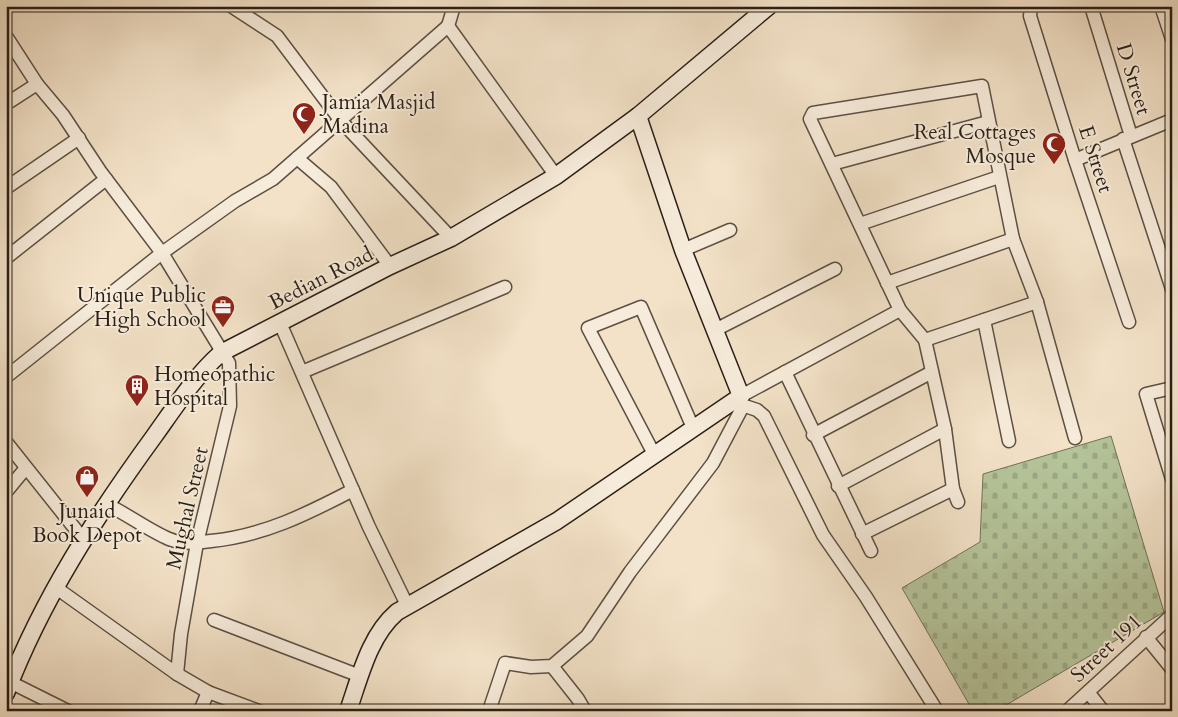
<svg xmlns="http://www.w3.org/2000/svg" width="1178" height="717" viewBox="0 0 1178 717" font-family="Cardo,serif">
<style>
.cemetery{fill:url(#cemetery-stones);stroke:#6f7258}
.lines{fill:none;stroke-linecap:round;stroke-linejoin:round}
.street-casing{stroke:#5c5043;stroke-width:15}
.secondary-casing{stroke:#291f17;stroke-width:19}
.street{stroke:#f7ecdb;stroke-width:12}
.secondary{stroke:#f7ecdb;stroke-width:16}
.labels{text-anchor:middle;stroke-width:4;stroke-linejoin:round;paint-order:stroke}
.street-label{font-size:21px;fill:#291f17;stroke:#f7ecdb}
.poi-label{font-size:21px;fill:#291f17;stroke:#f7ecdb;text-anchor:start}
</style>
<defs>
<pattern id="cemetery-stones" width="16" height="16" patternUnits="userSpaceOnUse" patternTransform="scale(1.25)"><rect width="16" height="16" fill="#b5c49a"/><path d="M2 7V4a2 2 0 0 1 4 0v3zM10 15v-3a2 2 0 0 1 4 0v3z" fill="#9ca884"/></pattern>
</defs>
<rect width="100%" height="100%" fill="#f3e2c8"/>
<filter id="stains"><feTurbulence type="fractalNoise" baseFrequency=".004" numOctaves="4"/><feColorMatrix values="0 0 0 0 .2 0 0 0 0 .09 0 0 0 0 .02 0 0 0 .5 -.17"/></filter>
<radialGradient id="worn" r=".72"><stop offset=".6" stop-color="#630" stop-opacity="0"/><stop offset="1" stop-color="#630" stop-opacity=".3"/></radialGradient>
<polygon class="cemetery" points="1111,436 1164,612 996,711 973,711 902,588 980,542 983,474"/>
<g class="lines">
<g class="street-casing">
<g id="street">
<polyline points="231,6 277,36 341,121 451,238"/>
<polyline points="1031,6 1030,16 1075,160 1129,322"/>
<polyline points="1091,6 1131,136"/>
<polyline points="1161,6 1172,39"/>
<polyline points="448,26 454,6"/>
<polyline points="6,36 37,84 63,115 100,171 162,253 229,363 230,406 197,543 181,634 177,674"/>
<polyline points="6,104 37,84"/>
<polyline points="1123,139 1172,289"/>
<polyline points="297,158 331,187 390,266"/>
<polyline points="1075,160 1172,120"/>
<polyline points="832,164 988,122"/>
<polyline points="6,188 79,138"/>
<polyline points="860,224 999,177"/>
<polyline points="683,250 730,230"/>
<polyline points="6,258 106,179"/>
<polyline points="887,283 1013,239"/>
<polyline points="984,320 1009,441"/>
<polyline points="280,323 369,527 407,605"/>
<polyline points="715,330 835,269"/>
<polyline points="925,340 1037,302"/>
<polyline points="302,372 505,287"/>
<polyline points="785,372 871,551"/>
<polyline points="6,377 162,253 235,201 273,179 448,26 556,176"/>
<polyline points="1172,388 1146,394 1172,479"/>
<polyline points="741,396 900,310"/>
<polyline points="813,435 932,372"/>
<polyline points="6,442 84,540"/>
<polyline points="654,454 588,328 641,307 693,428"/>
<polyline points="838,486 945,429"/>
<polyline points="6,492 25,469"/>
<polyline points="958,502 953,489 945,429 925,340 900,310 810,119 813,113 982,86 1013,239 1037,302 1075,438"/>
<path d="M 106,504 C 127,514 148,530 169,539 C 181,544 198,543 211,541 C 263,536 307,514 353,490"/>
<polyline points="862,534 953,489"/>
<polyline points="55,587 177,674 208,692 259,711"/>
<polyline points="214,620 360,676"/>
<polyline points="1146,637 1172,669"/>
<polyline points="552,666 578,699 585,711"/>
<polyline points="10,682 68,711"/>
<polyline points="1088,692 1103,711"/>
<polyline points="200,711 208,692"/>
<polyline points="489,711 505,663 531,667 552,666 587,636 630,572 713,463 742,408 745,406 757,410 764,416 823,535 866,597 937,711"/>
<polyline points="1067,711 1172,615"/>
</g>
</g>
<g class="secondary-casing">
<g id="secondary">
<path d="M 6,693 C 42,599 96,516 155,435 C 175,407 195,376 221,353 L 390,266 L 451,238 L 556,176 L 638,116 L 769,6"/>
<path d="M 348,711 C 360,677 369,636 397,612 L 557,521 L 741,396 L 683,250 L 638,116"/>
</g>
</g>
<use href="#street" class="street"/>
<use href="#secondary" class="secondary"/>
</g>
<defs>
<g id="mosque-pin" transform="scale(1.25)"><path d="M0 17L-7.5 6A9.5 9.5 0 1 1 7.5 6Z" fill="#8f2418" stroke="#f7ecdb"/><path d="M3.5-4.9A6 6 0 1 0 3.5 4.9A5 5 0 1 1 3.5-4.9Z" fill="#fff"/></g>
<g id="office-pin" transform="scale(1.25)"><path d="M0 17L-7.5 6A9.5 9.5 0 1 1 7.5 6Z" fill="#8f2418" stroke="#f7ecdb"/><path d="M-6-3h4V-5.5h4V-3h4V5H-6ZM-1-4.5V-3h2v-1.5ZM-6 0V1H6V0Z" fill="#fff"/></g>
<g id="building-pin" transform="scale(1.25)"><path d="M0 17L-7.5 6A9.5 9.5 0 1 1 7.5 6Z" fill="#8f2418" stroke="#f7ecdb"/><path d="M-4-6H4V6H1V3H-1V6H-4ZM-2.5-4.3h1.7v1.8h-1.7ZM.8-4.3h1.7v1.8H.8ZM-2.5-1h1.7V.8h-1.7ZM.8-1h1.7V.8H.8Z" fill="#fff"/></g>
<g id="shop-pin" transform="scale(1.25)"><path d="M0 17L-7.5 6A9.5 9.5 0 1 1 7.5 6Z" fill="#8f2418" stroke="#f7ecdb"/><path d="M-5-2.5h2.3a2.7 3.5 0 0 1 5.4 0H5L5.5 6h-11ZM-1.5-2.5h3a1.5 2.3 0 0 0-3 0Z" fill="#fff"/></g>
</defs>
<g fill-rule="evenodd">
<use href="#mosque-pin" x="304" y="114"/>
<use href="#mosque-pin" x="1054" y="144"/>
<use href="#office-pin" x="223" y="307"/>
<use href="#building-pin" x="137" y="386"/>
<use href="#shop-pin" x="87" y="477"/>
</g>
<g class="labels">
<g class="street-label">
<text transform="translate(1134 79) rotate(73)" y="7">D Street</text>
<text transform="translate(1096 159) rotate(72)" y="7">E Street</text>
<text transform="translate(321 278) rotate(-27)" y="7">Bedian Road</text>
<text transform="translate(187 508) rotate(-77)" y="7">Mughal Street</text>
<text transform="translate(1106 648) rotate(-43)" y="7">Street 191</text>
</g>
<g class="poi-label">
<text x="322" y="109">Jamia Masjid<tspan x="322" dy="24">Madina</tspan></text>
<text x="1036" y="139" text-anchor="end">Real Cottages<tspan x="1036" dy="24">Mosque</tspan></text>
<text x="206" y="302" text-anchor="end">Unique Public<tspan x="206" dy="24">High School</tspan></text>
<text x="154" y="381">Homeopathic<tspan x="154" dy="24">Hospital</tspan></text>
<text x="87" y="518" text-anchor="middle">Junaid<tspan x="87" dy="24">Book Depot</tspan></text>
</g>
</g>
<rect width="1178" height="717" fill="none" stroke="#f3e2c8" stroke-width="25"/>
<rect x="8" y="8" width="1163" height="702" fill="none" stroke="#291f17" stroke-width="2.5"/>
<rect x="12" y="12" width="1153" height="692" fill="none" stroke="#291f17"/>
<rect width="100%" height="100%" filter="url(#stains)"/>
<rect width="100%" height="100%" fill="url(#worn)"/>
</svg>
